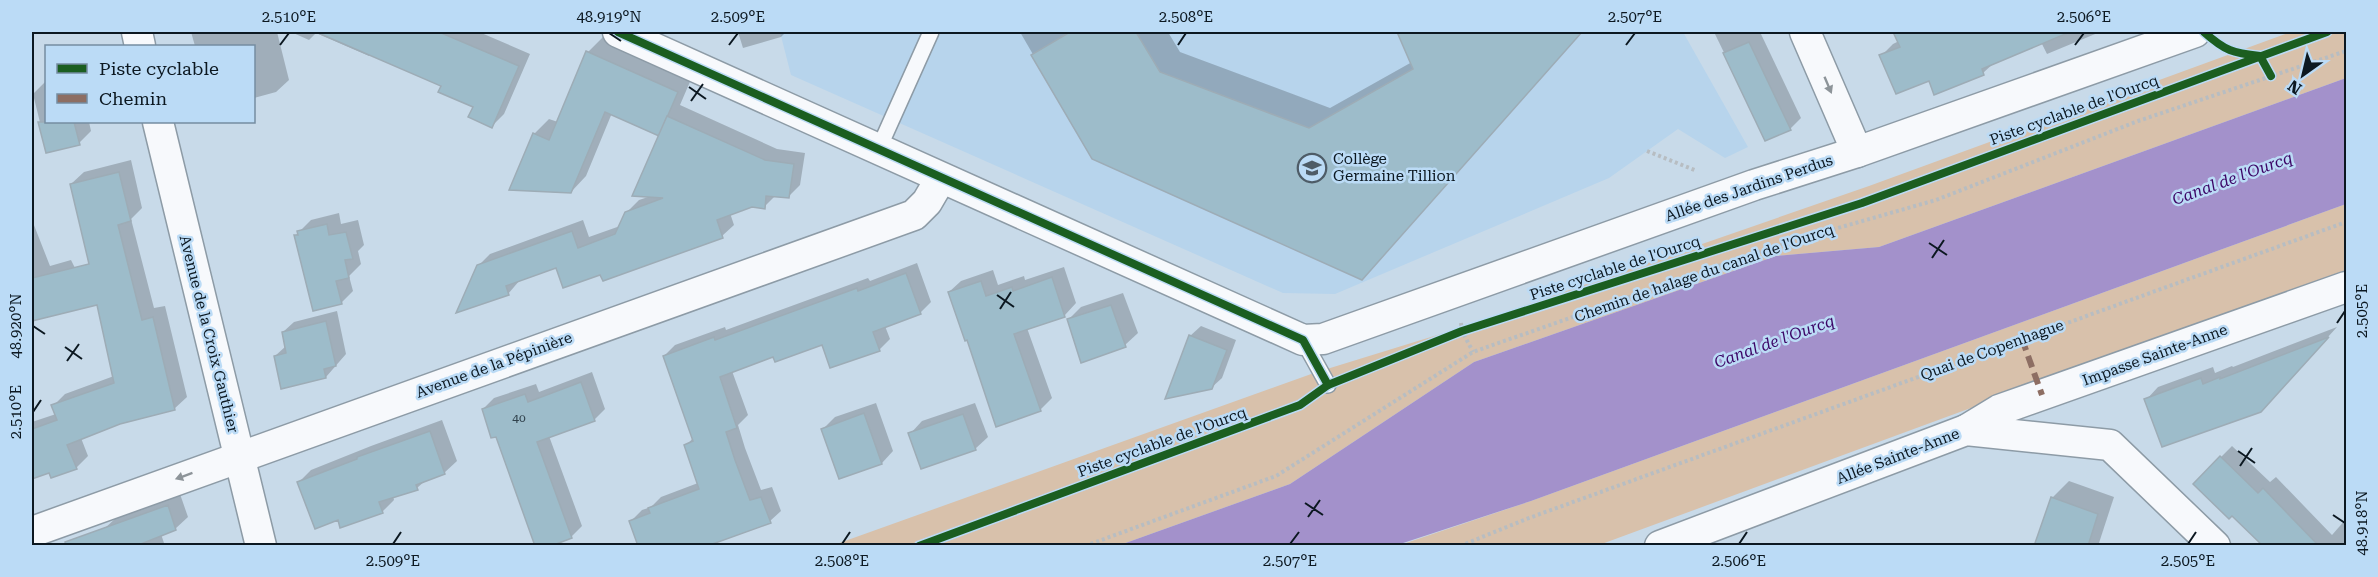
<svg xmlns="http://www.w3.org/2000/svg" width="2378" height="577" viewBox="0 0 2378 577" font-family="'Roboto Serif',serif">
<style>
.built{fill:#b7d4ec}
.green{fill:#d8c1ab}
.water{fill:#a391cb}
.shadow{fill:#0003}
.building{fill:#9dbcca;stroke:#9dacb6;stroke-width:1.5}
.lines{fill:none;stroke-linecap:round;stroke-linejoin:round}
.service-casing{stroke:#8d9ba6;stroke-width:18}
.minor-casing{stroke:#8d9ba6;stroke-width:33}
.path{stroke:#b7bdc2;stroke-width:4;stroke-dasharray:3 3;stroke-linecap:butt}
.service{stroke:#f7f9fc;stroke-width:15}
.minor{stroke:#f7f9fc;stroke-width:30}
.quiet{stroke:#8d6e63;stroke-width:6;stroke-dasharray:12 6;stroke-linecap:butt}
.cycleway-casing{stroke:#bbdbf6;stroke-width:11}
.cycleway{stroke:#1b5e20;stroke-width:8}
.oneway{fill:#8d9499}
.ticks{fill:none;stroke:#0c1821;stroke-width:2}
.labels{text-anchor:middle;stroke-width:5;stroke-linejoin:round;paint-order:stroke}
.number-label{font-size:12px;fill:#30414b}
.street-label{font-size:15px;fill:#0c1821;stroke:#bbdbf6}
.poi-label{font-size:15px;fill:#0c1821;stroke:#bbdbf6;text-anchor:start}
.water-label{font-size:16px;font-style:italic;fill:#3c0566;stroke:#bbdbf6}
.neatline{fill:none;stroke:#0c1821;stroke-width:2}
.ticks-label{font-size:15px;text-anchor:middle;fill:#0c1821}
</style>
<rect width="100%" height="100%" fill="#c8dae9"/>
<polygon class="built" points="780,32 1683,32 1748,147 1725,158 1678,129 1609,178 1335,294 1283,293 791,75"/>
<g class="green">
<polygon points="2291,32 2346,32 2346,78 1879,247 1776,256 1474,362 1290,484 1120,545 831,546 1314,373 1460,328 1869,186"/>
<polygon points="2346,204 2346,270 1599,545 1397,546 1531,501"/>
</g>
<polygon class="water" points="2346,78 2346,204 1531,501 1397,545 1120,545 1290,484 1474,362 1776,256 1879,247"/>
<g class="shadow">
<polygon points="191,32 277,32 289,80 276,92 254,98 254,46 195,46"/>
<polygon points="291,32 479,32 530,54 504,114 492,126 475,106 443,85 371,54 369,56 316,33 309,40"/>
<polygon points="738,32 786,32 781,37 743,48"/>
<polygon points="1020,32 1168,32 1180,52 1330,108 1412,62 1398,32 1582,32 1362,278 1093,158"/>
<polygon points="1714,32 1760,32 1801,118 1790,129 1766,139"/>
<polygon points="1895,32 2100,32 2047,54 2041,42 1995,62 1983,73 1929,79 1881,56 1893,44 1899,41"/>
<polygon points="603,37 692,77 680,105 777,149 805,153 800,185 788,197 776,195 764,207 752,205 730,213 734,225 722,236 604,279 601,273 557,266 520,280 508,294 478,266 490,254 583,220 589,237 620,226 626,213 639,200 651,196 663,130 612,113 586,176 571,192 534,134 549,119 558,122 588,52"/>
<polygon points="46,81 46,122 89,122 91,131 79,143 47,151 33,94"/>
<polygon points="131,160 142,208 131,219 154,308 165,306 187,397 174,409 119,423 81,438 88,456 76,468 50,471 32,477 32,422 56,414 53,406 65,394 114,376 71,184 84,172"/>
<polygon points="339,213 341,224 358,220 364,245 358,251 361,264 349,276 353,291 341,303 295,236 311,220"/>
<polygon points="32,220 50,266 71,260 89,296 77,308 32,320"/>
<polygon points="917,263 931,302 920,313 885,326 890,339 879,350 823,343 774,355 732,371 748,415 738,425 745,448 761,490 772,487 781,511 770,521 631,521 642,510 651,507 661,497 698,483 686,446 693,438 664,356 675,345 725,327 726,330 868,278 870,281"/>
<polygon points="1064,267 1076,303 1065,315 1027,328 1052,398 1040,410 968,339 949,292 961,281 993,270 998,285 1024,276 1025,280"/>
<polygon points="1123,293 1138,333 1125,345 1068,320 1081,307"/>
<polygon points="337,311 346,354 326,377 275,356 286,346 283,332 294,322"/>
<polygon points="1201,326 1236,340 1222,378 1211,388 1190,336"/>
<polygon points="2337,327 2273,398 2146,400 2158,387 2213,367 2215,373 2232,366 2233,367"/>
<polygon points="592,372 605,409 594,420 549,436 582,526 571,537 497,435 483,409 494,398 536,384 539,392"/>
<polygon points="876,403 893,451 882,463 840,477 823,429 835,417"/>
<polygon points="975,403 988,437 975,449 910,434 922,421"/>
<polygon points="442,420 457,461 444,473 426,480 417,488 393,496 394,500 382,512 339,518 298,483 311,470 371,446"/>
<polygon points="2232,446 2270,482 2276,477 2332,535 2346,519 2346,546 2265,546 2221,457"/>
<polygon points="2069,481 2114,497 2098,546 2036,546 2052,498"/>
<polygon points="180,494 188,517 175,529 161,534 165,546 110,546 104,529 117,517"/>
</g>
<g class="building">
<polygon points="316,32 439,32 519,66 492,128 468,117 473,107 438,92 441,86"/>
<polygon points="1070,32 1136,32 1160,72 1309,128 1413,69 1397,32 1582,32 1362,280 1092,159 1031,55"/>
<polygon points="1893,32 2070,32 1982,69 1984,75 1934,95 1929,81 1896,94 1879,55 1900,47"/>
<polygon points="1749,42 1791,130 1765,141 1723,53"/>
<polygon points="586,51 678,92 659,136 605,112 571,193 509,190 533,133 549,140"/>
<polygon points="667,116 765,160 794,164 789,198 766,196 765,209 752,207 717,220 723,238 603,281 600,275 563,288 556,268 506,286 509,295 456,313 477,265 572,231 578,248 615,234 625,212 663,198 632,196"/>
<polygon points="38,122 74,122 80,145 46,153"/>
<polygon points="119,172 131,221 118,225 142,320 153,317 175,410 120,424 67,445 77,469 51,478 49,473 32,479 32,429 57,420 51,405 114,383 97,305 32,321 32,278 89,264 70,184"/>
<polygon points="327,224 329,235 346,232 353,259 345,260 349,278 336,281 342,304 313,311 294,235 298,235 297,231"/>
<polygon points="906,273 921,314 873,332 880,351 830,368 822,345 775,362 773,357 720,377 737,428 726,432 735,460 750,500 761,497 771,523 707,546 638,546 629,521 650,513 648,508 699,489 684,445 693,441 663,356 714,337 715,340 857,288 858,291"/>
<polygon points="1052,277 1065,317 1014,334 1041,411 996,427 967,340 965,341 948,292 981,281 986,296 1012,287 1013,291"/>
<polygon points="1111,305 1126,347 1081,363 1067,319"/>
<polygon points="326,321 336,366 324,369 326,378 281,389 274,356 286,353 282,332"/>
<polygon points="1189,335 1227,350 1212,389 1165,399"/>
<polygon points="2329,337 2261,412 2162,447 2144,399 2201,378 2203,384 2220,377 2220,379"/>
<polygon points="581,382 595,421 537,442 572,538 551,546 535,546 496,437 491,438 482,409 525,394 528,402"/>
<polygon points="864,413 882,464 839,479 821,429"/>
<polygon points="963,414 976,450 921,469 908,433"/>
<polygon points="430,431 445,474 416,485 418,490 379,502 383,513 340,528 338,520 315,529 297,482 357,459 357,457"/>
<polygon points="2220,456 2258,493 2263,488 2319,546 2263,546 2232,516 2229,519 2193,484"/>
<polygon points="2051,497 2098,514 2088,546 2034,546"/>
<polygon points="168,505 176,530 136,546 66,546 65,542"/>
</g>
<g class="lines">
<g class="service-casing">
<g id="service">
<polyline points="879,148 931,32"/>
<polyline points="1303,340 1328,385"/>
</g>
</g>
<g class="minor-casing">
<g id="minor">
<polyline points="137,32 140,46"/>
<polyline points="618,32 1303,340 1323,339 1754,185 1857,152 2195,32"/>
<polyline points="1805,32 1857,152"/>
<polyline points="158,122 261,546"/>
<polyline points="1966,430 1999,410 2346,287"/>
<polyline points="32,532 914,215 927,202 941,178"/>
<polyline points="1660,546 1966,430 2110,445 2215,546"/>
</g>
</g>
<g class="path">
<polyline points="1647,151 1697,171"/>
<polyline points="1461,323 1462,331 1473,352"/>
<polyline points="1085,546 1276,476 1473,352 1775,246 1936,200 2138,121 2346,51"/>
<polyline points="1460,546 1529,518 2346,222"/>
</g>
<use href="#service" class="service"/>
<use href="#minor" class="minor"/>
<polyline class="quiet" points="2022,339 2042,395"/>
<g class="cycleway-casing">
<g id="cycleway">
<polyline points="618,32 1303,340 1328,385"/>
<path d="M 2204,32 C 2225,51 2233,53 2260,56 L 2271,76"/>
<polyline points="919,546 1300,405 1328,385 1462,331 1862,203 2327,32"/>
</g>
</g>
<use href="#cycleway" class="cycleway"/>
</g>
<defs><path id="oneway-solid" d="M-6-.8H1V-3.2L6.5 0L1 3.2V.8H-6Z" transform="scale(1.5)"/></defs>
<g class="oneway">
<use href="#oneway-solid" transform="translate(1828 85) rotate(67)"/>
<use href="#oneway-solid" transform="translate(184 476) rotate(160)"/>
</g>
<path class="ticks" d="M 609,33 L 621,41M 280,45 L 289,33M 729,45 L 738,33M 1178,45 L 1186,33M 1626,45 L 1635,33M 2075,45 L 2084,33M 689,87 L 706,99M 691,101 L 703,84M 1929,243 L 1947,255M 1932,258 L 1944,240M 997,295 L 1014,307M 1000,309 L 1011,292M 2337,323 L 2345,311M 33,326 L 45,334M 65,347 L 82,359M 67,361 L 79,344M 33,412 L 41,400M 2238,451 L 2255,463M 2240,466 L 2252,448M 1305,503 L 1323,515M 2333,515 L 2345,523M 1308,517 L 1320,500M 393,544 L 401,532M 842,544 L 850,532M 1290,544 L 1299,532M 1739,544 L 1747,532M 2188,544 L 2196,532"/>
<defs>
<g id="school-ring" transform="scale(1.5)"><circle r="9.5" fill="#bbdbf6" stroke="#4e5c67" stroke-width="1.5"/><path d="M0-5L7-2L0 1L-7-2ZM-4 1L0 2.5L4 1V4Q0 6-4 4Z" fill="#4e5c67"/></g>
</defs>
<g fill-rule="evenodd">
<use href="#school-ring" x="1312" y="168"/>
</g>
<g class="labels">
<g class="number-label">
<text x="519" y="422">40</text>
</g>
<g class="street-label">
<text transform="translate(2074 110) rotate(-20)" y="5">Piste cyclable de l'Ourcq</text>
<text transform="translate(1749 188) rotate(-19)" y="5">Allée des Jardins Perdus</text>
<text transform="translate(1615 268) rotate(-18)" y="5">Piste cyclable de l'Ourcq</text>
<text transform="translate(1704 273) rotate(-19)" y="5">Chemin de halage du canal de l'Ourcq</text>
<text transform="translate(209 334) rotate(76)" y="5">Avenue de la Croix Gauthier</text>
<text transform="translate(1992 350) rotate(-20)" y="5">Quai de Copenhague</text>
<text transform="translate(2155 355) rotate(-20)" y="5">Impasse Sainte-Anne</text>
<text transform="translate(494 365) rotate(-20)" y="5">Avenue de la Pépinière</text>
<text transform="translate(1162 442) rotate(-20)" y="5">Piste cyclable de l'Ourcq</text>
<text transform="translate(1898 456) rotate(-21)" y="5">Allée Sainte-Anne</text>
</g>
<g class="poi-label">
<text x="1333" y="164">Collège<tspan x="1333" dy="17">Germaine Tillion</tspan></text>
</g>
<g class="water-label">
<text transform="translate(2232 178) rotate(-20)" y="6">Canal de l'Ourcq</text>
<text transform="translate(1774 341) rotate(-20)" y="6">Canal de l'Ourcq</text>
</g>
</g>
<rect width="2378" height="577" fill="none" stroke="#bbdbf6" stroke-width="66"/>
<rect x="45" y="45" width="210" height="78" fill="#bbdbf6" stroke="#758da1" stroke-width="1.5"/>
<rect x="57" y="64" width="30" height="9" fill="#1b5e20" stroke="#758da1" stroke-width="1.5"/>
<text x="99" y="75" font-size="18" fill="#0c1821">Piste cyclable</text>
<rect x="57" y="94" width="30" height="9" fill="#8d6e63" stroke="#758da1" stroke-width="1.5"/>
<text x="99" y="105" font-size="18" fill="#0c1821">Chemin</text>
<g transform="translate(2303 75) rotate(214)" stroke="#bbdbf6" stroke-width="4.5" paint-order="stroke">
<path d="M0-4.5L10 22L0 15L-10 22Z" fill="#0c1821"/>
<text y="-9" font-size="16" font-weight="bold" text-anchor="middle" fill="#0c1821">N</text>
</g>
<rect x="33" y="33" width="2312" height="511" class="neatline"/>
<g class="ticks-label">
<text x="289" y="22">2.510°E</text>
<text x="609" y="22">48.919°N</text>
<text x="738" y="22">2.509°E</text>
<text x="1186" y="22">2.508°E</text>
<text x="1635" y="22">2.507°E</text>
<text x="2084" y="22">2.506°E</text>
<text transform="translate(2362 311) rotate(-90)" y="5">2.505°E</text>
<text transform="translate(16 326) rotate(-90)" y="5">48.920°N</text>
<text transform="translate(16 412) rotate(-90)" y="5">2.510°E</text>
<text transform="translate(2362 523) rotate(-90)" y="5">48.918°N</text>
<text x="393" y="566">2.509°E</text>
<text x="842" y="566">2.508°E</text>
<text x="1290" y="566">2.507°E</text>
<text x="1739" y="566">2.506°E</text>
<text x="2188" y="566">2.505°E</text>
</g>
</svg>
